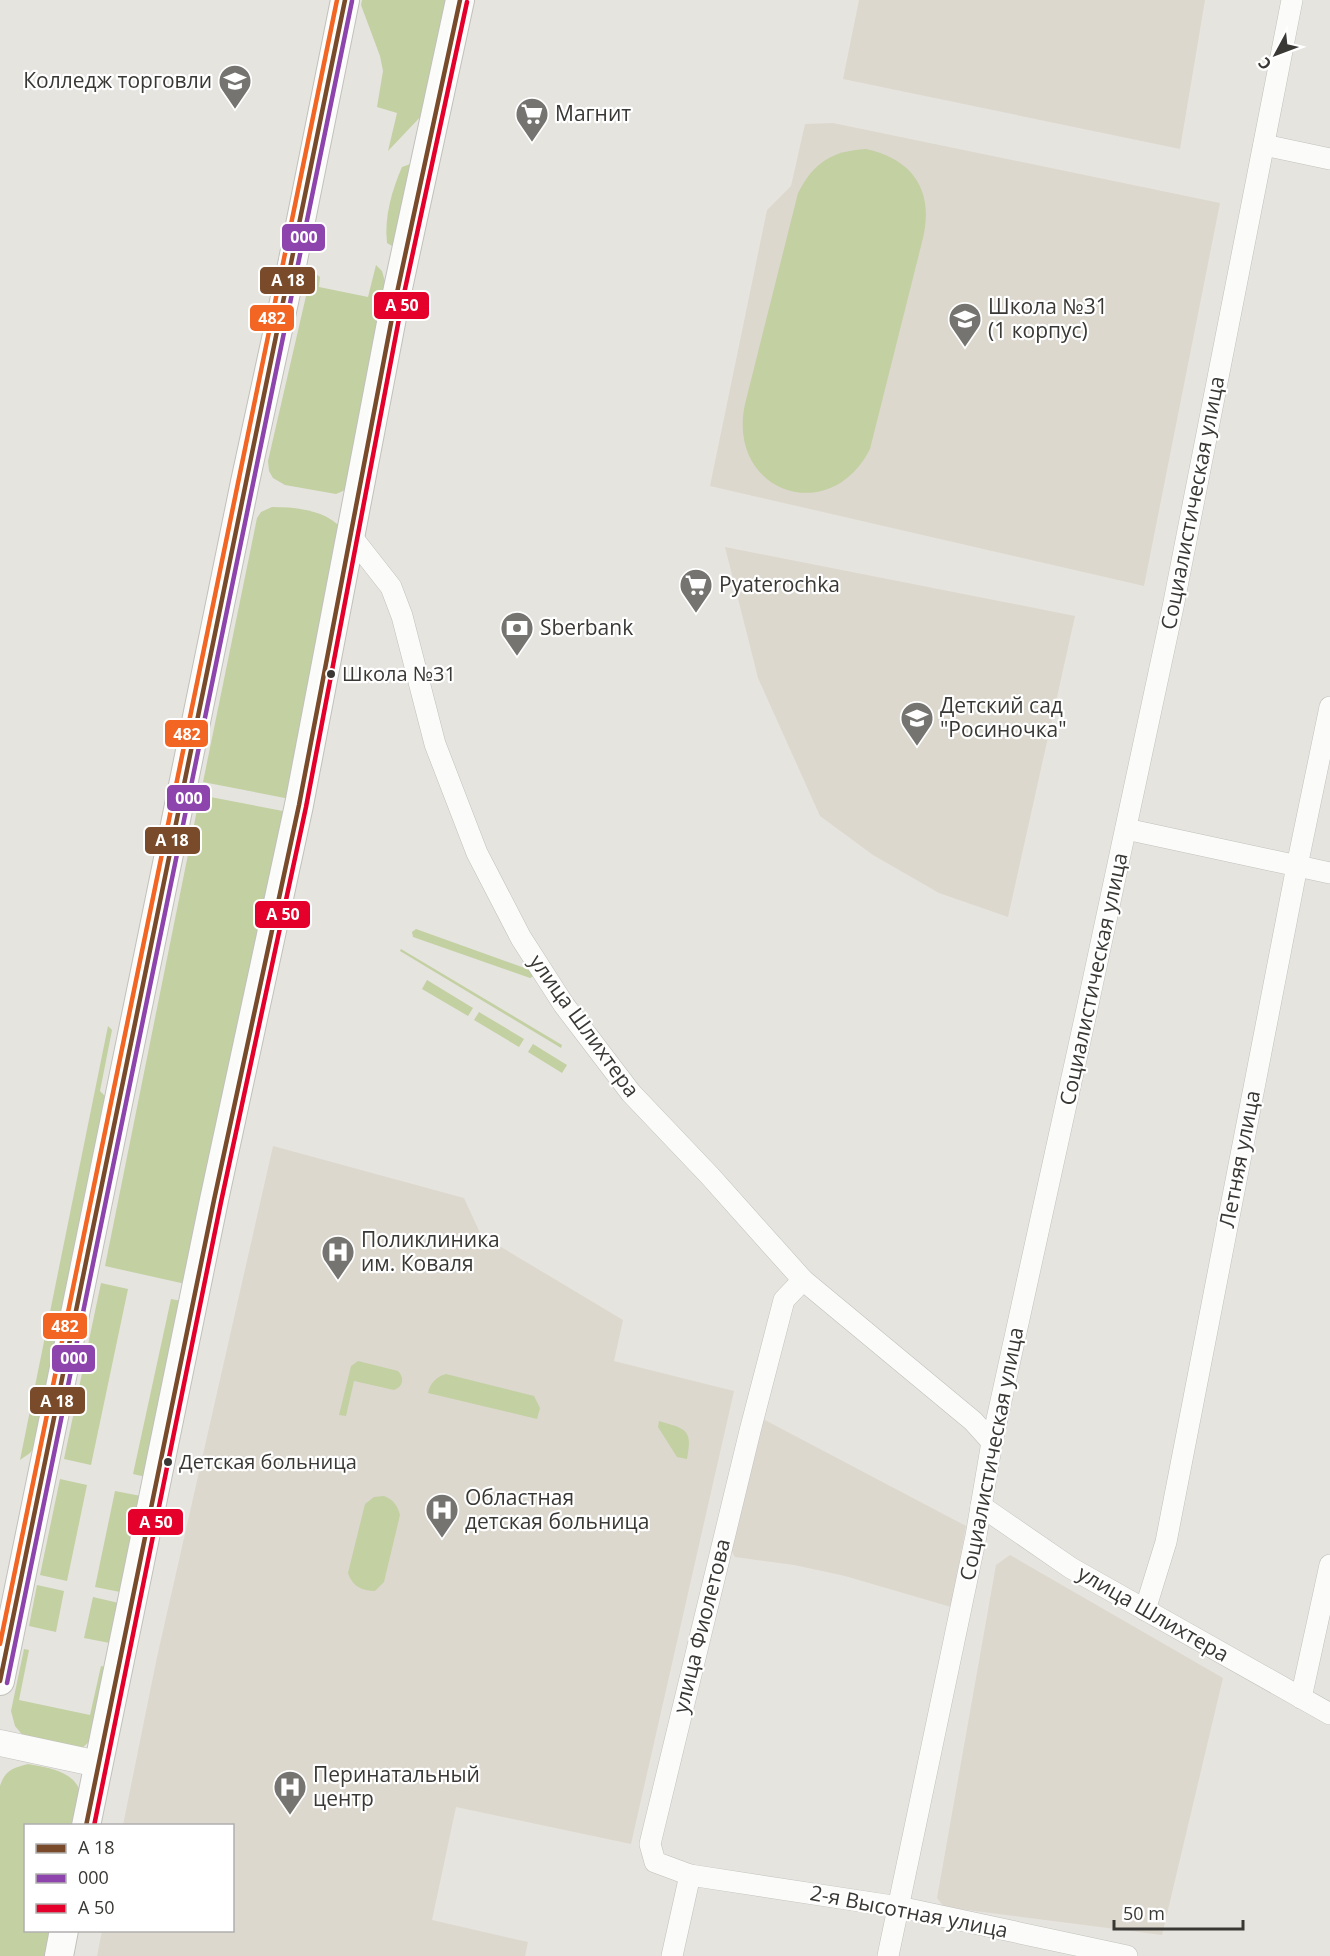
<svg xmlns="http://www.w3.org/2000/svg" width="1330" height="1956" viewBox="0 0 1330 1956" font-family="'Open Sans',sans-serif">
<style>
.built{fill:#ddd8ce}
.green{fill:#c2d0a2}
.lines{fill:none;stroke-linecap:round;stroke-linejoin:round}
.minor-casing{stroke:#c1c0bc;stroke-width:22}
.tertiary-casing{stroke:#c1c0bc;stroke-width:27}
.secondary-casing{stroke:#c1c0bc;stroke-width:30}
.minor{stroke:#fbfbfa;stroke-width:21}
.tertiary{stroke:#fbfbfa;stroke-width:26}
.secondary{stroke:#fbfbfa;stroke-width:28}
.bus-1-casing{stroke:#fff;stroke-width:9}
.bus-2-casing{stroke:#fff;stroke-width:9}
.bus-3-casing{stroke:#fff;stroke-width:9}
.bus-4-casing{stroke:#fff;stroke-width:9}
.bus-1{stroke:#7a4b2a;stroke-width:4.5}
.bus-2{stroke:#8e44ad;stroke-width:4.5}
.bus-3{stroke:#e4002b;stroke-width:4.5}
.bus-4{stroke:#f26522;stroke-width:4.5}
.bus-dot{fill:#393834;stroke:#fff;stroke-width:2}
.labels{text-anchor:middle;stroke-width:4.5;stroke-linejoin:round;paint-order:stroke}
.bus-label{font-size:20px;fill:#393834;stroke:#fff;text-anchor:start}
.poi-label{font-size:21px;fill:#393834;stroke:#fff;text-anchor:start}
.street-label{font-size:21px;fill:#393834;stroke:#fff}
.line-badge{stroke:#fff;stroke-width:2}
.badge-label{font-size:16px;text-anchor:middle;font-weight:bold;fill:#fff}
</style>
<rect width="100%" height="100%" fill="#e6e4df"/>
<g class="built">
<polygon points="859,0 1205,0 1180,149 843,79"/>
<polygon points="833,123 1220,203 1144,586 710,486 767,210 791,186 805,124"/>
<polygon points="725,547 1075,616 1008,917 939,893 873,855 820,816 758,678"/>
<polygon points="273,1146 464,1198 481,1235 623,1320 614,1361 734,1391 631,1844 456,1807 432,1920 528,1942 525,1956 97,1956 102,1931 232,1930 232,1826 123,1825 157,1657"/>
<polygon points="761,1418 966,1526 951,1607 845,1576 794,1565 735,1557 729,1547"/>
<polygon points="1010,1555 1223,1678 1162,1935 944,1907 937,1898 996,1565"/>
</g>
<g class="green">
<polygon points="362,0 455,0 424,113 388,151 397,113 377,107 383,71 380,56 361,5"/>
<path d="M 866,149 C 913,159 934,191 923,238 L 870,449 C 829,529 726,491 745,404 L 798,193 C 814,162 832,151 866,149 Z"/>
<path d="M 416,162 L 399,250 L 387,243 C 384,217 392,190 402,167 Z"/>
<polygon points="376,265 382,271 385,282 350,488 336,494 285,485 273,478 269,471 268,461 309,283 316,274 320,277 319,287 368,297"/>
<path d="M 272,507 C 296,507 326,510 342,529 L 290,799 L 203,782 L 257,518 L 261,512 Z"/>
<polygon points="200,795 288,812 190,1285 105,1266"/>
<polygon points="416,929 533,971 534,976 530,978 413,937 412,932"/>
<polygon points="401,949 562,1045 561,1048 400,951"/>
<polygon points="427,980 473,1008 468,1016 422,989"/>
<polygon points="479,1012 524,1039 519,1047 474,1020"/>
<polygon points="108,1026 112,1030 100,1091 110,1101 38,1442 30,1453 20,1460"/>
<polygon points="533,1044 567,1065 562,1073 528,1052"/>
<polygon points="101,1283 128,1289 91,1465 64,1459"/>
<polygon points="171,1299 187,1302 150,1478 133,1474"/>
<path d="M 358,1361 L 398,1371 C 405,1378 403,1387 394,1390 L 354,1381 L 346,1416 L 339,1415 L 351,1366 Z"/>
<path d="M 446,1374 L 534,1396 L 540,1408 L 537,1419 L 428,1393 C 430,1383 436,1377 446,1374 Z"/>
<path d="M 659,1421 C 686,1429 693,1429 687,1459 L 677,1457 L 658,1427 Z"/>
<polygon points="60,1479 87,1485 67,1581 40,1575"/>
<polygon points="115,1491 146,1497 125,1593 95,1587"/>
<path d="M 384,1496 C 393,1500 397,1504 400,1515 L 384,1582 L 375,1591 C 362,1591 352,1586 348,1573 L 365,1504 L 374,1497 Z"/>
<polygon points="37,1585 64,1591 56,1632 29,1626"/>
<polygon points="93,1597 123,1604 115,1644 84,1638"/>
<polygon points="24,1649 29,1650 19,1700 90,1715 101,1666 110,1668 91,1740 81,1749 25,1738 15,1726 11,1711"/>
<path d="M 28,1764 C 45,1767 75,1771 80,1792 C 82,1802 80,1815 80,1825 L 26,1826 L 26,1930 L 58,1931 L 52,1956 L 0,1956 L 0,1786 C 5,1770 13,1768 28,1764 Z"/>
</g>
<g class="lines">
<g class="minor-casing">
<g id="minor">
<polyline points="1264,145 1330,159"/>
<polyline points="351,536 391,587 402,616 435,744 477,853 521,938 564,1005 631,1093 710,1176 803,1280 973,1421 992,1442"/>
<polyline points="1126,829 1330,873"/>
<polyline points="803,1280 784,1300 750,1431 650,1844 655,1862 690,1875 899,1907 1127,1956"/>
<polyline points="981,1506 1071,1568 1330,1714"/>
<polyline points="1145,1610 1166,1542 1297,866 1330,707"/>
<polyline points="1301,1698 1330,1565"/>
<polyline points="672,1956 690,1875"/>
<polyline points="888,1956 976,1536 992,1442 1087,1009 1173,607 1292,0"/>
</g>
</g>
<g class="tertiary-casing">
<polyline id="tertiary" points="0,1743 98,1764"/>
</g>
<g class="secondary-casing">
<g id="secondary">
<polyline points="0,1681 245,482 292,265 345,0"/>
<polyline points="86,1826 214,1200 299,805 395,302 460,0"/>
<polyline points="59,1956 64,1930"/>
</g>
</g>
<use href="#minor" class="minor"/>
<use href="#tertiary" class="tertiary"/>
<use href="#secondary" class="secondary"/>
<g class="bus-1-casing">
<g id="bus-1">
<polyline points="0,1681 345,0"/>
<polyline points="86,1826 214,1200 299,805 395,302 460,0"/>
</g>
</g>
<g class="bus-2-casing">
<polyline id="bus-2" points="7,1683 352,1"/>
</g>
<g class="bus-3-casing">
<polyline id="bus-3" points="94,1826 221,1202 306,807 402,303 467,2"/>
</g>
<g class="bus-4-casing">
<polyline id="bus-4" points="0,1644 337,0"/>
</g>
<use href="#bus-1" class="bus-1"/>
<use href="#bus-2" class="bus-2"/>
<use href="#bus-3" class="bus-3"/>
<use href="#bus-4" class="bus-4"/>
</g>
<defs>
<g id="university-pin" transform="scale(1.725)"><path d="M0 17L-7.5 6A9.5 9.5 0 1 1 7.5 6Z" fill="#767470" stroke="#fff"/><path d="M0-5L7-2L0 1L-7-2ZM-4 1L0 2.5L4 1V4Q0 6-4 4Z" fill="#fff"/></g>
<g id="supermarket-pin" transform="scale(1.725)"><path d="M0 17L-7.5 6A9.5 9.5 0 1 1 7.5 6Z" fill="#767470" stroke="#fff"/><path d="M-6-5.5h2.5l.6 2H6L4.5 2H-2.5L-4.4-4H-6ZM-1.5 3.2a1.3 1.3 0 1 0 .1 0ZM3 3.2a1.3 1.3 0 1 0 .1 0Z" fill="#fff"/></g>
<g id="school-pin" transform="scale(1.725)"><path d="M0 17L-7.5 6A9.5 9.5 0 1 1 7.5 6Z" fill="#767470" stroke="#fff"/><path d="M0-5L7-2L0 1L-7-2ZM-4 1L0 2.5L4 1V4Q0 6-4 4Z" fill="#fff"/></g>
<g id="bank-pin" transform="scale(1.725)"><path d="M0 17L-7.5 6A9.5 9.5 0 1 1 7.5 6Z" fill="#767470" stroke="#fff"/><path d="M-6-4H6V4H-6ZM0-2.3a2.3 2.3 0 1 0 0 4.6a2.3 2.3 0 1 0 0-4.6Z" fill="#fff"/></g>
<g id="hospital-pin" transform="scale(1.725)"><path d="M0 17L-7.5 6A9.5 9.5 0 1 1 7.5 6Z" fill="#767470" stroke="#fff"/><path d="M-5-5h3v3.5h4V-5h3V5h-3V1.5h-4V5h-3Z" fill="#fff"/></g>
</defs>
<g fill-rule="evenodd">
<use href="#university-pin" x="235" y="81"/>
<use href="#supermarket-pin" x="532" y="114"/>
<use href="#school-pin" x="965" y="319"/>
<use href="#supermarket-pin" x="696" y="585"/>
<use href="#bank-pin" x="517" y="628"/>
<use href="#school-pin" x="917" y="718"/>
<use href="#hospital-pin" x="338" y="1252"/>
<use href="#hospital-pin" x="442" y="1510"/>
<use href="#hospital-pin" x="290" y="1787"/>
</g>
<g class="bus-dot">
<circle cx="331" cy="674" r="5"/>
<circle cx="168" cy="1462" r="5"/>
</g>
<g class="labels">
<g class="bus-label">
<text x="342" y="681">Школа №31</text>
<text x="179" y="1469">Детская больница</text>
</g>
<g class="poi-label">
<text x="212" y="88" text-anchor="end">Колледж торговли</text>
<text x="555" y="121">Магнит</text>
<text x="988" y="314">Школа №31<tspan x="988" dy="24">(1 корпус)</tspan></text>
<text x="719" y="592">Pyaterochka</text>
<text x="540" y="635">Sberbank</text>
<text x="940" y="713">Детский сад<tspan x="940" dy="24">"Росиночка"</tspan></text>
<text x="361" y="1247">Поликлиника<tspan x="361" dy="24">им. Коваля</tspan></text>
<text x="465" y="1505">Областная<tspan x="465" dy="24">детская больница</tspan></text>
<text x="313" y="1782">Перинатальный<tspan x="313" dy="24">центр</tspan></text>
</g>
<g class="street-label">
<text transform="translate(1193 503) rotate(-79)" y="7">Социалистическая улица</text>
<text transform="translate(1094 979) rotate(-78)" y="7">Социалистическая улица</text>
<text transform="translate(584 1026) rotate(54)" y="7">улица Шлихтера</text>
<text transform="translate(1240 1159) rotate(-79)" y="7">Летняя улица</text>
<text transform="translate(992 1454) rotate(-79)" y="7">Социалистическая улица</text>
<text transform="translate(1153 1614) rotate(30)" y="7">улица Шлихтера</text>
<text transform="translate(702 1626) rotate(-76)" y="7">улица Фиолетова</text>
<text transform="translate(909 1912) rotate(11)" y="7">2-я Высотная улица</text>
</g>
</g>
<g class="line-badge">
<rect x="281" y="223" width="45" height="29" rx="6" fill="#8e44ad"/>
<rect x="259" y="266" width="57" height="29" rx="6" fill="#7a4b2a"/>
<rect x="373" y="291" width="57" height="29" rx="6" fill="#e4002b"/>
<rect x="249" y="304" width="46" height="28" rx="6" fill="#f26522"/>
<rect x="164" y="719" width="45" height="29" rx="6" fill="#f26522"/>
<rect x="166" y="784" width="45" height="28" rx="6" fill="#8e44ad"/>
<rect x="144" y="826" width="57" height="29" rx="6" fill="#7a4b2a"/>
<rect x="254" y="900" width="57" height="29" rx="6" fill="#e4002b"/>
<rect x="42" y="1312" width="46" height="28" rx="6" fill="#f26522"/>
<rect x="51" y="1344" width="45" height="29" rx="6" fill="#8e44ad"/>
<rect x="29" y="1386" width="57" height="29" rx="6" fill="#7a4b2a"/>
<rect x="127" y="1508" width="57" height="28" rx="6" fill="#e4002b"/>
</g>
<g class="badge-label">
<text x="304" y="243">000</text>
<text x="288" y="286">А 18</text>
<text x="402" y="311">А 50</text>
<text x="272" y="324">482</text>
<text x="187" y="740">482</text>
<text x="189" y="804">000</text>
<text x="172" y="846">А 18</text>
<text x="283" y="920">А 50</text>
<text x="65" y="1332">482</text>
<text x="74" y="1364">000</text>
<text x="57" y="1407">А 18</text>
<text x="156" y="1528">А 50</text>
</g>
<rect x="24" y="1824" width="210" height="108" fill="#ffffff" stroke="#b0afae" stroke-width="1.5"/>
<rect x="36" y="1844" width="30" height="9" fill="#7a4b2a" stroke="#b0afae" stroke-width="1.5"/>
<text x="78" y="1854" font-size="18" fill="#393834">А 18</text>
<rect x="36" y="1874" width="30" height="9" fill="#8e44ad" stroke="#b0afae" stroke-width="1.5"/>
<text x="78" y="1884" font-size="18" fill="#393834">000</text>
<rect x="36" y="1904" width="30" height="9" fill="#e4002b" stroke="#b0afae" stroke-width="1.5"/>
<text x="78" y="1914" font-size="18" fill="#393834">А 50</text>
<g transform="translate(1276 54) rotate(229)" stroke="#ffffff" stroke-width="4.5" paint-order="stroke">
<path d="M0-4.5L10 22L0 15L-10 22Z" fill="#393834"/>
<text y="-9" font-size="16" font-weight="bold" text-anchor="middle" fill="#393834">С</text>
</g>
<path d="M1114 1920v9h129v-9" fill="none" stroke="#393834" stroke-width="3"/>
<text x="1123" y="1920" font-size="18" fill="#393834" stroke="#ffffff" stroke-width="4.5" paint-order="stroke">50 m</text>
</svg>
